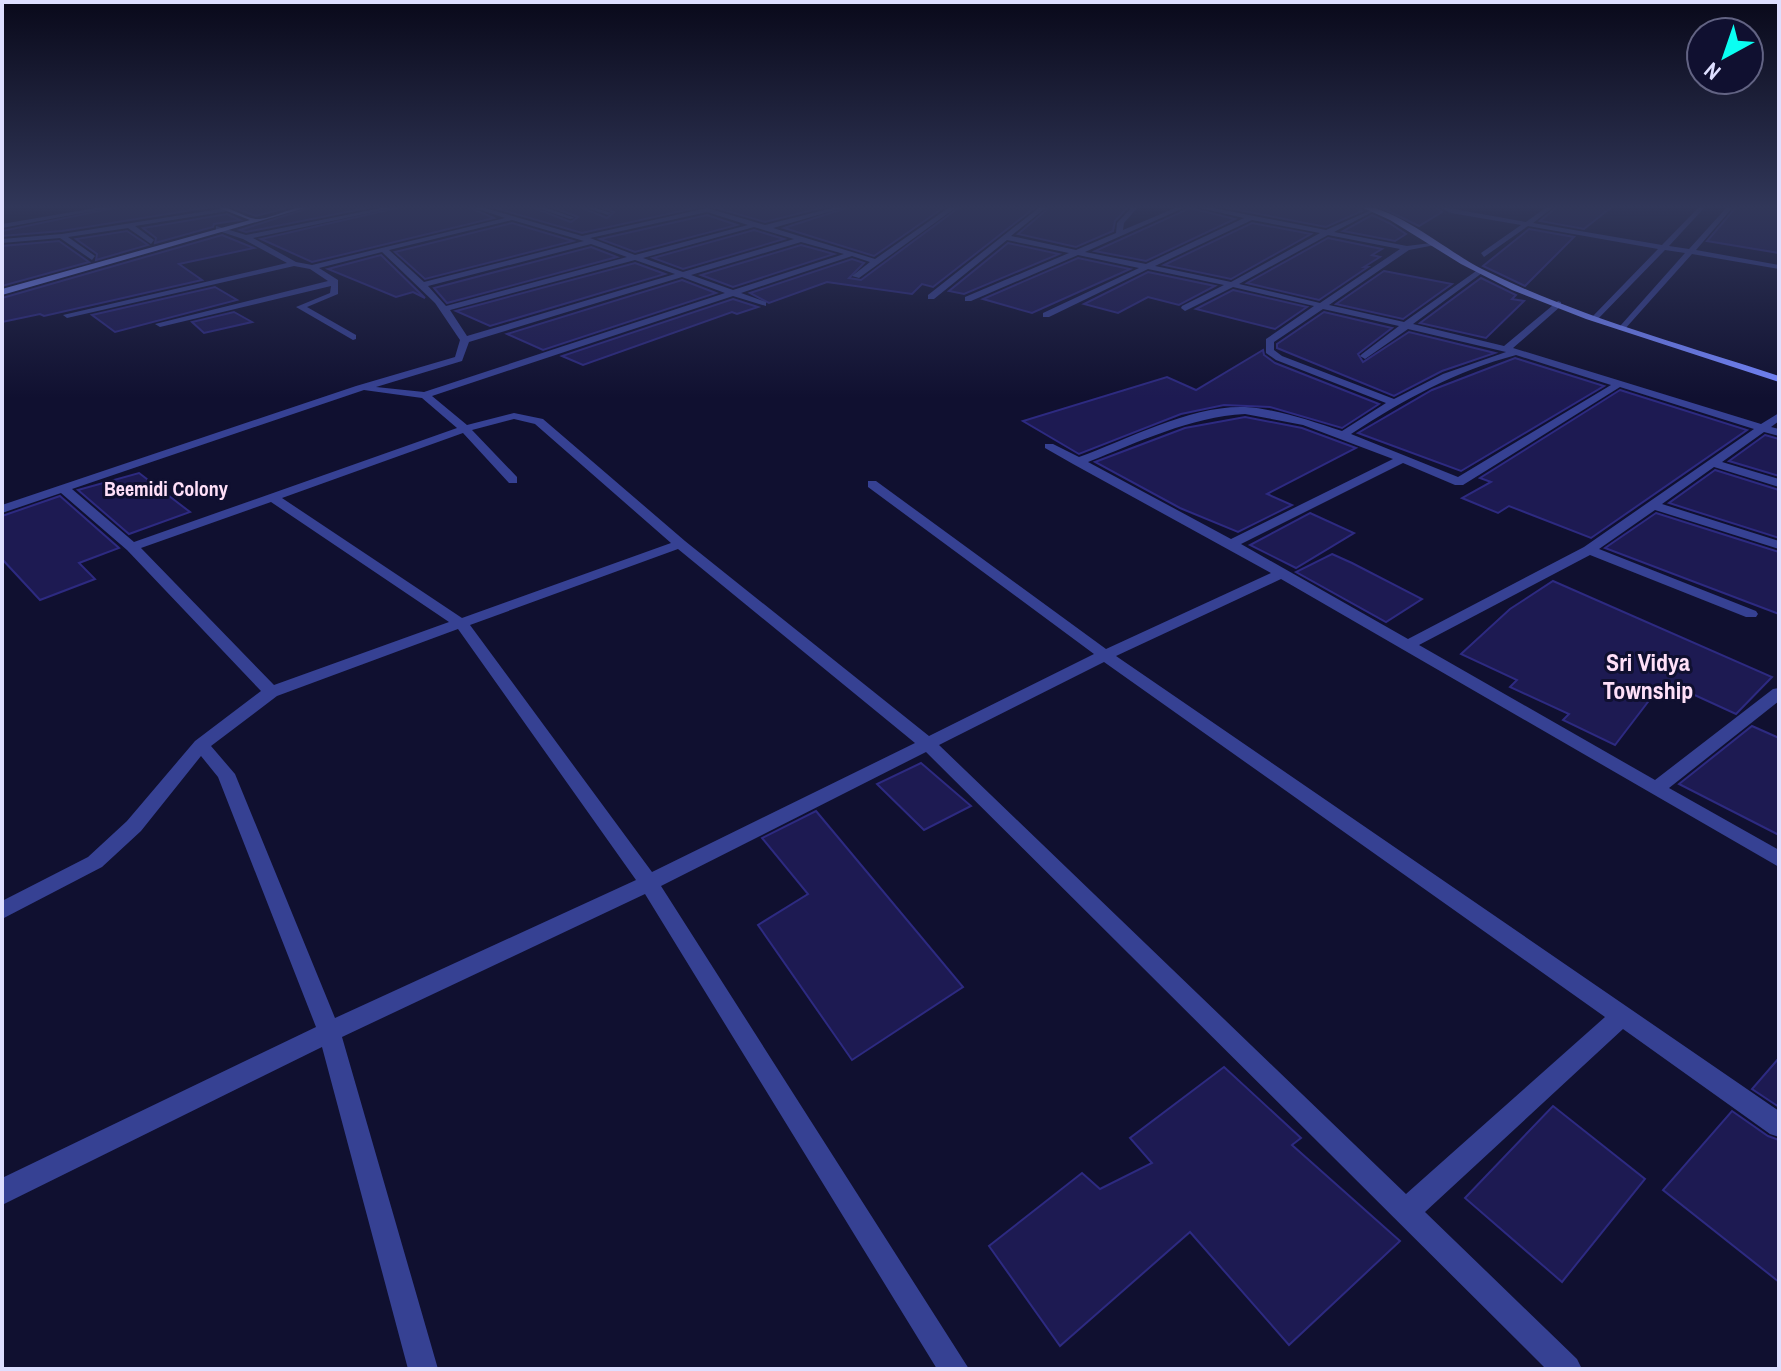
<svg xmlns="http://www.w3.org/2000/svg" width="1781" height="1371" viewBox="0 0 1781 1371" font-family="'Archivo Narrow',sans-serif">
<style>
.building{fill:#1d1a52;stroke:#2d2a81;stroke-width:2}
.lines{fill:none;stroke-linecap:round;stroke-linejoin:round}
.street{fill:#364193;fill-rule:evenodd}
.secondary{fill:#7587ff;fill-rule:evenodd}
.labels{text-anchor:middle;stroke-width:6;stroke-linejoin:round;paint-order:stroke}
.far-neighbourhood-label{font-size:20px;font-weight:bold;fill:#ffe0f8;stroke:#101030}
.neighbourhood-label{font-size:24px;font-weight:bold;fill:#ffe0f8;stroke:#101030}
</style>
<rect width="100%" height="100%" fill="#101030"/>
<g class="building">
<polygon points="123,206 211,207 62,231 2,236 2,231"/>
<polygon points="229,206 294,206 256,216"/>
<polygon points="315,206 377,206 246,232 240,230"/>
<polygon points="405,206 466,206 494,218 312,262 261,239"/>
<polygon points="488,206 529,206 571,222 578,217 549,206 578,206 607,218 614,212 598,206 704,206 582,233"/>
<polygon points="710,206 829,206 765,222"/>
<polygon points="852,206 946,206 874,256 784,228"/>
<polygon points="961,206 1037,206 933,287 922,284 912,294 827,282 769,303 750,293 852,259 864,263 849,278 861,280"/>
<polygon points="1051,206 1129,206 1115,221 1113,231 1076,247 1018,234"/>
<polygon points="1217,206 1356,206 1362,211 1326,227"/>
<polygon points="1378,206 1434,206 1442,212 1419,226"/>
<polygon points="1558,206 1613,206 1584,229 1540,221"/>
<polygon points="1737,206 1779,206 1779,253 1707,241"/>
<polygon points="1190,208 1235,219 1146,261 1095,251"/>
<polygon points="227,214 240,220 214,224 213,227 155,243 156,238 143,228"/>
<polygon points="707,215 737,225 635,252 600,239"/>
<polygon points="1372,215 1389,223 1406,234 1395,241 1343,231"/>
<polygon points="512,223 573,241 425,279 395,252"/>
<polygon points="1252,223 1311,234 1231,279 1164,265"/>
<polygon points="1529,229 1574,237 1525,286 1483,266"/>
<polygon points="754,230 784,239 683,269 653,258"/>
<polygon points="127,231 148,245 96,260 97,254 76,239"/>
<polygon points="222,235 254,248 179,264 202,280 44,316 40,314 2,322 2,298"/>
<polygon points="1328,238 1382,249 1372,255 1380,257 1364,267 1368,267 1319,300 1247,283"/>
<polygon points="59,241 89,262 2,286 2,246"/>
<polygon points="1008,243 1059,254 964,294 949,291"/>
<polygon points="801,245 834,254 733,287 701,275"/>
<polygon points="591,247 617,257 447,303 434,288"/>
<polygon points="381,255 425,298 413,292 396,297 328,269"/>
<polygon points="1078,258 1130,269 1032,313 983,299"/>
<polygon points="635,263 665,274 490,326 456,311"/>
<polygon points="1384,271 1452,284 1403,319 1336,304"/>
<polygon points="1148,272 1215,286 1179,305 1148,297 1118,313 1084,304"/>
<polygon points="1481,278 1516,295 1512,299 1524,301 1486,338 1420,323"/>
<polygon points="682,280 716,293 543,350 507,334"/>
<polygon points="215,287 237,300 115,332 92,315"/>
<polygon points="1233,290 1307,307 1275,329 1196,309"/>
<polygon points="733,299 758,307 737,314 732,312 583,365 562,356"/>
<polygon points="234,312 252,322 204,333 192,322"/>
<polygon points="1324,312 1392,328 1358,354 1363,362 1409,332 1495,353 1442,371 1394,396 1277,348 1277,344"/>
<polygon points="1263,350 1264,355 1275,363 1379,404 1342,428 1270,407 1224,405 1181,414 1079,454 1023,421 1167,377 1196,390"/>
<polygon points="1515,358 1604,386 1461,471 1358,433 1432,390"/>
<polygon points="1620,390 1747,430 1591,538 1509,506 1498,513 1462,498 1491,482 1480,478"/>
<polygon points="1245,417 1302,428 1356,448 1267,494 1292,505 1238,532 1180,508 1095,462 1185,428"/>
<polygon points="1765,435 1779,439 1779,476 1729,461"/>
<polygon points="1715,470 1779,490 1779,538 1669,503"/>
<polygon points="139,473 190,512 129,534 78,490"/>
<polygon points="60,496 119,548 79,563 95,579 40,600 2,559 2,516"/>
<polygon points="1310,513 1354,533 1296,568 1250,545"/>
<polygon points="1656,513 1779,552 1779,614 1605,548"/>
<polygon points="1332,554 1352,563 1422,599 1386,622 1296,572"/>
<polygon points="1553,581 1772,677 1736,714 1664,681 1615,745 1563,720 1569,714 1510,687 1517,680 1461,654 1510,609"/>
<polygon points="1752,726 1779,738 1779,835 1679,784"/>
<polygon points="921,763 971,806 924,830 877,784"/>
<polygon points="816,811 963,987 852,1060 758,925 808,894 762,838"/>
<polygon points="1779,1058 1779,1107 1752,1089"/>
<polygon points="1224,1067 1301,1138 1292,1145 1400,1241 1289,1345 1190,1232 1060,1346 989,1246 1082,1173 1100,1189 1152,1163 1130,1138"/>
<polygon points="1553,1106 1645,1179 1562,1282 1465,1198"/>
<polygon points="1732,1111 1768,1136 1779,1140 1779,1282 1663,1190"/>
</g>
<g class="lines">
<g class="street">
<polygon points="107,206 120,206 2,228 2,224"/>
<path d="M 391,206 L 402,206 L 253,238 L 296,262 L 312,265 L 505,218 L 469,206 L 478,206 L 582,236 L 707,208 L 765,225 L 840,206 L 849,206 L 773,228 L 875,259 L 951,206 L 958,206 L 859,278 L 852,276 L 870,262 L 852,256 L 741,293 L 766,302 L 766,306 L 733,296 L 432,396 L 467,425 L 514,413 L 543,419 L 685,541 L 929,736 L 1094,654 L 868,487 L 868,481 L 876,481 L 1106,649 L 1271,573 L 1073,464 L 1045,448 L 1045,444 L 1053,444 L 1079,457 C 1128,439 1192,405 1245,407 C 1278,409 1311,421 1342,431 L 1386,403 L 1276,360 L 1266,353 L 1266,339 L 1314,306 L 1233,287 L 1185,311 L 1181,308 L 1182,306 L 1224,285 L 1148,269 L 1049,317 L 1043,317 L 1043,313 L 1139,268 L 1078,255 L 971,301 L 965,301 L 965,297 L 1069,253 L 1007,240 L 934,299 L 928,299 L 928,295 L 1041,206 L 1048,206 L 1011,236 L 1076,250 L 1116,233 L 1117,223 L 1133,206 L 1139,206 L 1124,223 L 1123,230 L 1180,206 L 1188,206 L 1085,252 L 1146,264 L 1244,218 L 1191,206 L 1203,206 L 1326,230 L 1376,208 L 1376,210 L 1334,232 L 1407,246 L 1431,243 L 1435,245 L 1409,250 L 1329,305 L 1404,322 L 1479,269 L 1482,273 L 1413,324 L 1504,346 L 1558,301 L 1561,302 L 1561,306 L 1513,348 L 1761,424 L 1779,413 L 1779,421 L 1771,427 L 1779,429 L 1779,436 L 1764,432 L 1722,462 L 1779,479 L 1779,487 L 1714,467 L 1662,504 L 1779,541 L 1779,549 L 1655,510 L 1599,549 L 1756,611 L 1758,614 L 1756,617 L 1746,617 L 1590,555 L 1419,645 L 1655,780 L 1773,689 L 1779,688 L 1779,701 L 1669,788 L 1779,850 L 1779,867 L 1281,579 L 1116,656 L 1779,1111 L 1779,1137 L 1770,1134 L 1623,1029 L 1425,1212 L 1577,1359 L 1582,1369 L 1546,1369 L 926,752 L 661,886 L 969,1369 L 937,1369 L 645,894 L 342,1037 L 438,1369 L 408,1369 L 322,1047 L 2,1205 L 2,1178 L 316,1027 L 218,777 L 201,756 L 141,831 L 102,867 L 2,919 L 2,901 L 88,857 L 127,821 L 195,741 L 261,691 L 127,550 L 61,493 L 2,513 L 2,505 L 356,386 L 455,357 L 460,340 L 435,303 L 382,252 L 319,268 L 338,280 L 338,294 L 307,307 L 356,335 L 356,339 L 353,340 L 296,307 L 330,293 L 331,286 L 160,327 L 155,324 L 328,281 L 310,269 L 294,266 L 67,318 L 63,315 L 287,263 L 243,239 L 216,230 L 216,226 L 246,235 ZM 707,212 L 748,225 L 635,255 L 590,238 ZM 512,220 L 584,241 L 424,282 L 389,250 ZM 1252,220 L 1320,233 L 1231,282 L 1155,266 ZM 754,227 L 794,239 L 683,272 L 643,258 ZM 1328,235 L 1400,249 L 1320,303 L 1239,284 ZM 801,242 L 844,254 L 733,290 L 691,275 ZM 591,244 L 627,257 L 446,306 L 428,286 ZM 635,260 L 675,274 L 467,336 L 450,310 ZM 682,277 L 725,293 L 424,392 L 376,387 L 462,361 L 469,342 ZM 1323,309 L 1399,326 L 1362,354 L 1360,356 L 1365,359 L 1408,329 L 1506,352 L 1443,374 L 1394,399 L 1282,356 L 1274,350 L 1274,342 ZM 1516,355 L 1611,385 L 1458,477 L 1351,434 C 1403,400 1456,371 1516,355 ZM 1620,387 L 1754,429 L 1584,547 L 1408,639 L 1241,544 L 1403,463 L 1455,485 L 1463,485 ZM 364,390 L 422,398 L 457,428 L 134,542 L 72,489 ZM 1245,414 L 1303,425 L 1393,459 L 1231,539 L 1088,462 C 1139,442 1190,417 1245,414 ZM 514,419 L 535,424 L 671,543 L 462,618 L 282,498 L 463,433 L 509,483 L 517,483 L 517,477 L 472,430 ZM 271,502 L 449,622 L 274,685 L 141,548 ZM 678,549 L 915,743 L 652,872 L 470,625 ZM 458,629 L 636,880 L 335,1018 L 235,774 L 211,746 L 277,696 ZM 1104,662 L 1605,1017 L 1406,1194 L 939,745 Z"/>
<polygon points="532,206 541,206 575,218 570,219"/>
<polygon points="581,206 590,206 611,213 608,215"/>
<polygon points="1437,206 1526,222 1548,206 1555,206 1533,223 1662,245 1700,206 1706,206 1669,246 1689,249 1728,206 1734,206 1696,250 1779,265 1779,269 1692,254 1624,330 1621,329 1621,325 1685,253 1665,250 1596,321 1592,318 1593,316 1658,249 1528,226 1484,257 1481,253 1521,225 1451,213"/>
<polygon points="226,208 228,211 135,226 154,240 151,244 128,228 68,237 95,256 92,260 60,238 2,243 2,239 62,234"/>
</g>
<g class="secondary">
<path d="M 214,206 C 229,205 242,217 256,219 C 270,220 294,205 312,206 L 2,295 L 2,289 L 250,220 Z"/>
<path d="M 1359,206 C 1392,204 1450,253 1482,269 C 1576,316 1679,343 1779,376 L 1779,382 L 1586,319 L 1512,290 L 1461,264 L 1390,220 Z"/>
</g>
</g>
<linearGradient id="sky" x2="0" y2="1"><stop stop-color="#09091a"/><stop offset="0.52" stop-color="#313759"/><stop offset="1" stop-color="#313759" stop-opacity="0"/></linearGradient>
<rect width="1781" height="398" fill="url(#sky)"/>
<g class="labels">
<g class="far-neighbourhood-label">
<text x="166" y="496">Beemidi Colony</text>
</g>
<g class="neighbourhood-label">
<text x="1648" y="671">Sri Vidya<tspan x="1648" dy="28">Township</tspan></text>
</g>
</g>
<rect width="1781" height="1371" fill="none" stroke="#dedfff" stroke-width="8"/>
<g transform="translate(1725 56) rotate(220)"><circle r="38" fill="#101030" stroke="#626383" stroke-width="2"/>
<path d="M0-6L14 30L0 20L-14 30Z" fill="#0afff2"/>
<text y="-12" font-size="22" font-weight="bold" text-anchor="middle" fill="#dedfff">N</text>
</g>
</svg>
